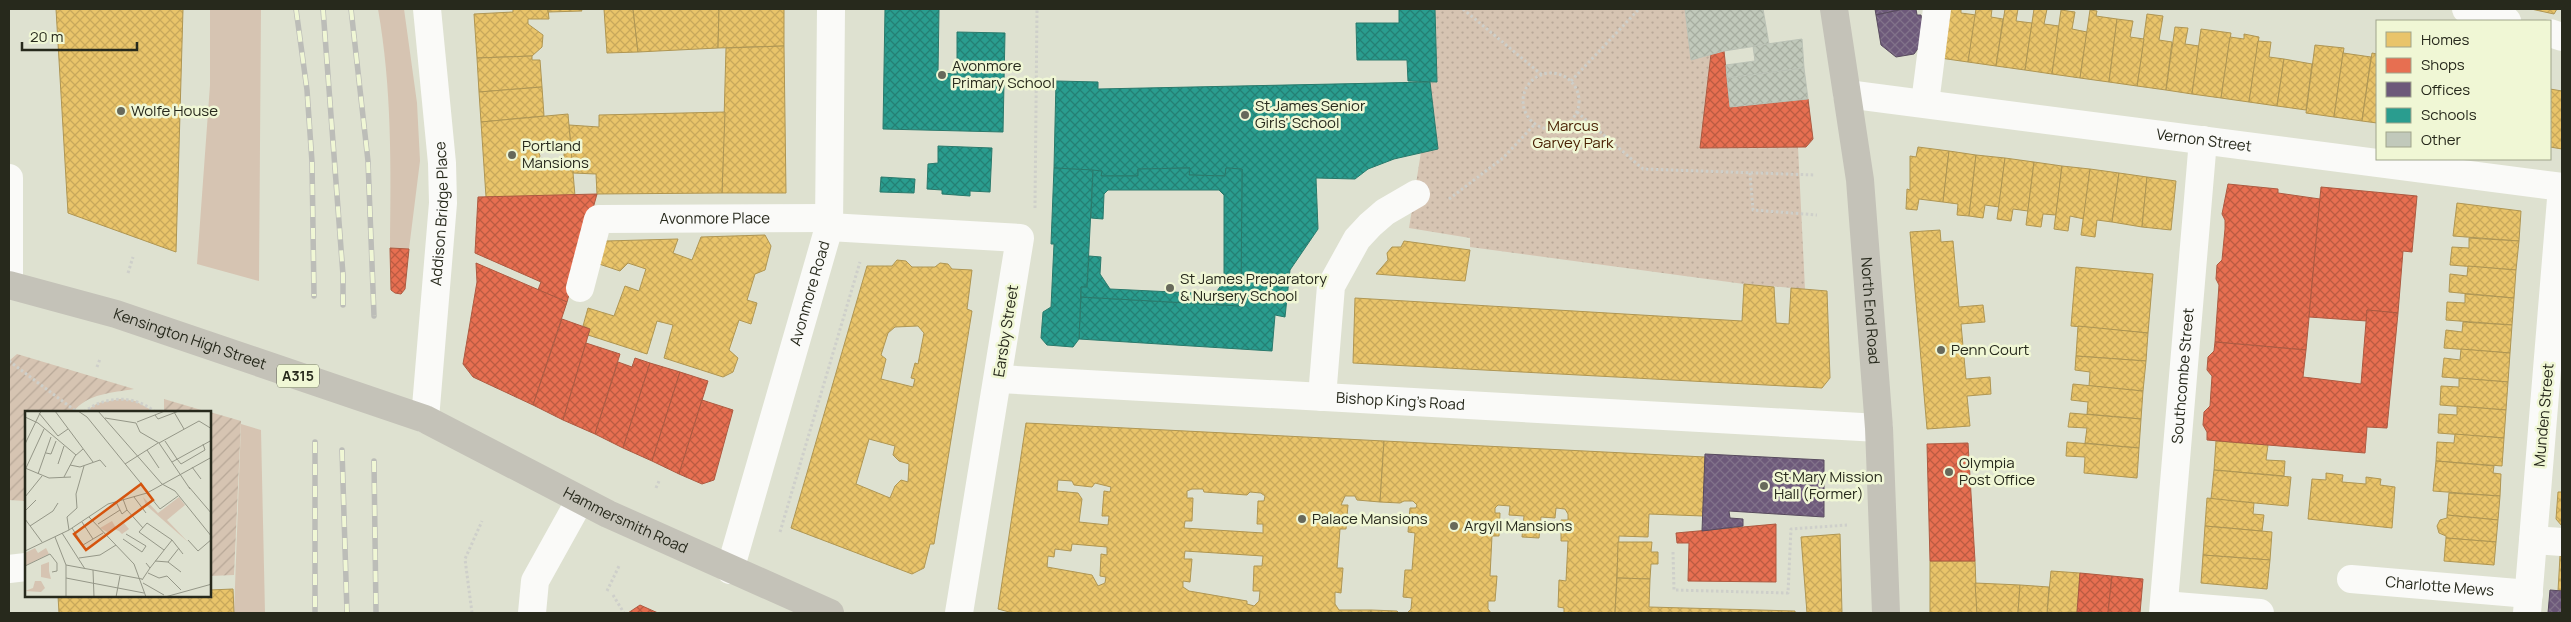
<svg xmlns="http://www.w3.org/2000/svg" width="2571" height="622" viewBox="0 0 2571 622" font-family="Manrope,sans-serif">
<style>
.grass{fill:#d6c4b2}
.park{fill:url(#park-dots)}
.garden{fill:url(#garden-furrows)}
.homes{fill:url(#homes-cross-hatch);stroke:#af9653;fill-rule:evenodd}
.shops{fill:url(#shops-cross-hatch);stroke:#ad5a41}
.offices{fill:url(#offices-cross-hatch);stroke:#584b5e}
.schools{fill:url(#schools-cross-hatch);stroke:#297a6c}
.building{fill:url(#building-cross-hatch);stroke:#bbc2b6}
.lines{fill:none;stroke-linecap:round;stroke-linejoin:round}
.path{stroke:#cecfca;stroke-width:3;stroke-dasharray:2.5 2.5;stroke-linecap:butt}
.minor{stroke:#fafaf8;stroke-width:28}
.major{stroke:#c4c2b8;stroke-width:28}
.rail-casing{stroke:#bcbdb8;stroke-width:5.5}
.rail{stroke:#f0f7d5;stroke-width:4;stroke-dasharray:11;stroke-linecap:butt}
.poi-dot{fill:#67695b;stroke:#f0f7d5;stroke-width:2}
.labels{text-anchor:middle;stroke-width:5;stroke-linejoin:round;paint-order:stroke}
.shield{fill:#f0f7d5;stroke:#636754;stroke-width:1}
.shield-label{font-size:14px;font-weight:bold;fill:#27291c}
.poi-label{font-size:15px;fill:#27291c;stroke:#f0f7d5;text-anchor:start}
.park-label{font-size:15px;fill:#492003;stroke:#f0f7d5}
.street-label{font-size:15px;fill:#27291c;stroke:#f0f7d5}
.inset-road{fill:none;stroke:#959788;stroke-width:1}
.view{fill:#d5540e;fill-opacity:0.15;stroke:#d5540e;stroke-width:2.5}
.inset-edge{fill:none;stroke:#27291c;stroke-width:2.5}
</style>
<defs>
<pattern id="park-dots" width="8" height="8" patternUnits="userSpaceOnUse" patternTransform="scale(1.25)"><rect width="8" height="8" fill="#d6c4b2"/><path d="M2 2h.1M6 6h.1" fill="none" stroke="#b8a898" stroke-width="1.8" stroke-linecap="round"/></pattern>
<pattern id="garden-furrows" width="10" height="10" patternUnits="userSpaceOnUse" patternTransform="scale(1.25)"><rect width="10" height="10" fill="#d6c4b2"/><path d="M-1 1l2-2M0 10L10 0M9 11l2-2" fill="none" stroke="#b8a898"/></pattern>
<pattern id="homes-cross-hatch" width="8" height="8" patternUnits="userSpaceOnUse" patternTransform="scale(1.25)"><rect width="8" height="8" fill="#e9c46a"/><path d="M0 0l8 8M0 8l8-8" fill="none" stroke="#c8a85b"/></pattern>
<pattern id="shops-cross-hatch" width="8" height="8" patternUnits="userSpaceOnUse" patternTransform="scale(1.25)"><rect width="8" height="8" fill="#e76f51"/><path d="M0 0l8 8M0 8l8-8" fill="none" stroke="#bb5b42"/></pattern>
<pattern id="offices-cross-hatch" width="8" height="8" patternUnits="userSpaceOnUse" patternTransform="scale(1.25)"><rect width="8" height="8" fill="#6d597a"/><path d="M0 0l8 8M0 8l8-8" fill="none" stroke="#81728a"/></pattern>
<pattern id="schools-cross-hatch" width="8" height="8" patternUnits="userSpaceOnUse" patternTransform="scale(1.25)"><rect width="8" height="8" fill="#2a9d8f"/><path d="M0 0l8 8M0 8l8-8" fill="none" stroke="#248074"/></pattern>
<pattern id="building-cross-hatch" width="8" height="8" patternUnits="userSpaceOnUse" patternTransform="scale(1.25)"><rect width="8" height="8" fill="#c1c9bb"/><path d="M0 0l8 8M0 8l8-8" fill="none" stroke="#a6ada0"/></pattern>
</defs>
<rect width="100%" height="100%" fill="#dee1d0"/>
<g class="grass">
<polygon points="210,9 261,9 259,281 197,264 210,85"/>
<path d="M 378,9 L 404,9 L 417,103 L 420,161 L 409,249 L 390,248 C 391,167 392,88 378,9 Z"/>
<polygon points="120,399 135,401 155,412 84,412 98,403"/>
<polygon points="241,424 261,430 265,613 234,613"/>
</g>
<polygon class="park" points="1435,9 1685,9 1691,59 1711,54 1700,148 1798,147 1805,289 1744,284 1470,247 1470,238 1409,228 1421,152 1438,149 1430,82 1437,81"/>
<g class="garden">
<path d="M 17,354 L 134,389 C 112,393 88,393 73,412 L 26,412 L 26,501 L 9,500 L 9,361 Z"/>
<polygon points="164,399 208,412 167,412 164,410"/>
<polygon points="210,412 241,421 234,575 210,576"/>
</g>
<g class="homes">
<polygon points="56,9 183,9 176,252 68,213"/>
<polygon points="513,9 548,9 549,19 528,19 528,24 543,35 542,47 532,56 477,58 474,14 513,12"/>
<polygon points="548,9 581,9 582,11 548,12"/>
<polygon points="604,9 633,9 638,52 607,53"/>
<polygon points="633,9 719,9 718,48 638,52"/>
<polygon points="719,9 784,9 784,46 718,48"/>
<polygon points="1947,9 1961,9 1961,13 1976,15 1968,62 1940,58"/>
<polygon points="1976,9 1992,9 1991,17 2003,19 1996,66 1968,62"/>
<polygon points="2005,9 2018,9 2016,21 2032,23 2025,70 1996,66"/>
<polygon points="2034,9 2047,9 2044,24 2059,26 2052,74 2025,70"/>
<polygon points="2531,9 2557,9 2554,14"/>
<polygon points="2061,10 2075,12 2072,29 2087,32 2080,78 2052,74"/>
<polygon points="2090,10 2097,11 2096,16 2117,19 2109,82 2080,78"/>
<polygon points="2147,14 2163,16 2159,40 2172,42 2166,90 2137,86"/>
<polygon points="2117,19 2133,21 2130,37 2144,39 2137,86 2109,82"/>
<polygon points="2175,27 2188,28 2185,44 2199,46 2192,94 2166,90"/>
<polygon points="2201,29 2231,33 2221,98 2192,94"/>
<polygon points="2244,34 2259,37 2249,102 2221,98 2230,37 2244,39"/>
<polygon points="2258,41 2271,42 2269,57 2284,59 2277,106 2249,102"/>
<polygon points="2315,45 2344,48 2334,117 2306,113"/>
<polygon points="784,46 786,193 722,193 726,48"/>
<polygon points="2343,53 2371,57 2362,121 2334,117"/>
<polygon points="2372,53 2377,54 2377,123 2362,121"/>
<polygon points="532,56 532,60 540,60 542,87 479,92 477,58"/>
<polygon points="2284,59 2312,64 2306,110 2277,106"/>
<polygon points="542,87 544,116 481,122 479,92"/>
<polygon points="2550,89 2562,91 2562,149 2550,147"/>
<polygon points="725,112 722,193 597,194 596,174 573,173 569,125 599,127 599,115"/>
<path d="M 568,114 L 575,196 L 486,197 L 481,122 ZM 543,141 L 543,145 L 557,143 L 564,150 L 564,157 L 558,163 L 544,164 L 544,168 L 535,168 L 540,156 L 538,150 L 534,148 L 534,142 Z"/>
<polygon points="1918,147 1949,151 1943,202 1919,199 1917,210 1906,209 1907,189 1910,190 1910,156 1916,157"/>
<polygon points="1949,151 1976,155 1969,216 1957,215 1958,204 1943,202"/>
<polygon points="1976,155 2005,158 1999,207 1985,205 1983,218 1969,216"/>
<polygon points="2005,158 2034,162 2028,211 2013,209 2011,221 1997,219"/>
<polygon points="2034,162 2062,166 2056,215 2043,214 2041,227 2026,225"/>
<polygon points="2062,166 2090,169 2084,219 2070,216 2068,231 2054,229"/>
<polygon points="2090,169 2119,173 2112,222 2097,220 2095,237 2081,235"/>
<polygon points="2119,173 2147,177 2142,227 2112,222"/>
<polygon points="2147,177 2176,181 2171,230 2142,227"/>
<polygon points="2457,203 2521,211 2519,241 2453,236"/>
<polygon points="1940,230 1941,242 1953,241 1959,307 1983,305 1985,322 1961,324 1966,379 1990,377 1991,394 1967,396 1970,426 1927,429 1910,232"/>
<polygon points="765,235 771,246 765,270 755,274 747,300 757,303 751,324 739,320 729,350 738,358 733,372 723,377 664,358 673,325 657,321 647,354 588,335 590,329 583,326 588,308 614,316 625,286 639,291 646,269 628,263 620,271 599,264 606,241 678,239 673,253 692,260 701,237"/>
<polygon points="2469,238 2519,241 2516,270 2450,265 2452,247 2469,248"/>
<polygon points="1404,241 1470,250 1465,281 1376,274 1388,260 1387,253 1392,247 1401,247"/>
<path d="M 897,260 L 906,261 L 912,267 L 935,267 L 940,263 L 948,264 L 952,269 L 972,270 L 967,309 L 972,311 L 934,544 L 930,544 L 924,568 L 912,574 L 791,528 L 867,266 L 892,266 ZM 918,326 L 924,333 L 918,364 L 915,363 L 911,378 L 915,379 L 913,387 L 881,379 L 886,359 L 881,355 L 888,333 L 895,327 ZM 869,439 L 895,446 L 893,455 L 899,461 L 909,464 L 908,482 L 901,480 L 895,486 L 890,498 L 856,484 Z"/>
<polygon points="2468,266 2516,270 2514,298 2449,292 2450,274 2467,276"/>
<polygon points="2076,267 2153,274 2148,333 2071,326"/>
<polygon points="1744,284 1774,287 1776,323 1789,324 1791,288 1827,291 1830,378 1822,388 1353,363 1355,298 1742,321"/>
<polygon points="2465,294 2514,298 2512,325 2446,320 2447,302 2465,303"/>
<polygon points="2463,322 2512,325 2510,353 2444,348 2446,330 2462,332"/>
<polygon points="2078,326 2148,333 2146,361 2076,356"/>
<polygon points="2461,349 2510,353 2508,382 2442,377 2444,358 2460,360"/>
<polygon points="2076,356 2146,361 2143,391 2089,386 2090,372 2075,370"/>
<polygon points="2459,378 2508,382 2506,410 2440,405 2441,386 2459,387"/>
<polygon points="2073,384 2143,391 2141,419 2087,414 2088,402 2071,400"/>
<polygon points="2457,406 2506,410 2504,438 2438,433 2439,414 2457,415"/>
<polygon points="2070,413 2141,419 2139,448 2085,443 2087,428 2068,427"/>
<path d="M 1026,423 L 1384,441 L 1380,502 L 1357,500 L 1355,496 L 1345,496 L 1341,505 L 1348,505 L 1346,529 L 1340,529 L 1337,568 L 1343,568 L 1341,593 L 1335,592 L 1335,604 L 1339,610 L 1371,610 L 1371,613 L 1013,613 L 998,609 ZM 1058,480 L 1072,481 L 1074,485 L 1092,487 L 1095,483 L 1111,487 L 1110,492 L 1104,491 L 1102,516 L 1109,516 L 1108,525 L 1079,522 L 1082,499 L 1078,493 L 1057,491 ZM 1192,489 L 1203,489 L 1204,492 L 1247,495 L 1250,492 L 1261,493 L 1265,496 L 1264,501 L 1258,501 L 1257,524 L 1263,524 L 1263,533 L 1184,528 L 1185,521 L 1192,521 L 1193,498 L 1187,498 L 1187,491 ZM 1072,544 L 1107,547 L 1107,555 L 1101,554 L 1100,576 L 1106,577 L 1105,583 L 1098,586 L 1092,575 L 1047,567 L 1048,556 L 1054,557 L 1055,549 L 1071,551 ZM 1185,551 L 1263,556 L 1262,566 L 1254,566 L 1253,591 L 1260,591 L 1259,601 L 1254,606 L 1247,604 L 1247,601 L 1189,591 L 1183,587 L 1183,581 L 1190,582 L 1192,559 L 1184,559 Z"/>
<polygon points="2455,434 2504,438 2502,466 2436,461 2437,442 2454,443"/>
<polygon points="1384,441 1705,457 1703,516 1649,514 1648,537 1619,536 1615,613 1564,613 1564,608 1558,607 1559,580 1566,581 1568,541 1561,541 1561,520 1568,520 1568,514 1565,509 1556,508 1555,518 1541,517 1539,538 1522,537 1524,516 1509,515 1510,506 1498,505 1495,508 1495,513 1500,513 1499,536 1492,536 1490,576 1497,576 1495,601 1488,601 1488,609 1491,613 1407,613 1411,609 1412,598 1403,597 1405,570 1412,570 1415,533 1408,532 1410,508 1416,508 1417,505 1413,501 1404,501 1400,503 1380,502"/>
<polygon points="2216,441 2268,445 2266,460 2285,461 2284,476 2214,470"/>
<polygon points="2067,442 2139,448 2137,478 2084,473 2085,457 2066,456"/>
<polygon points="2436,461 2494,466 2493,473 2501,474 2500,496 2433,491"/>
<polygon points="2214,470 2291,477 2288,506 2211,499"/>
<polygon points="2326,473 2343,475 2342,482 2366,484 2366,477 2381,479 2380,485 2395,487 2392,528 2308,519 2312,479 2326,480"/>
<polygon points="2558,492 2562,492 2562,526 2556,519"/>
<polygon points="2449,493 2500,496 2498,520 2447,515"/>
<polygon points="2207,498 2254,503 2253,514 2264,515 2262,531 2205,526"/>
<polygon points="2447,515 2498,520 2496,542 2446,538 2446,536 2439,533 2437,526 2440,520 2447,518"/>
<polygon points="2205,526 2272,532 2270,560 2203,555"/>
<polygon points="1840,534 1842,613 1807,613 1801,537"/>
<polygon points="2446,538 2496,542 2494,565 2444,561"/>
<polygon points="1618,542 1652,542 1651,552 1658,552 1658,564 1651,564 1650,579 1617,578"/>
<polygon points="2203,555 2270,560 2267,589 2201,583"/>
<polygon points="2560,556 2562,556 2562,591 2558,591"/>
<polygon points="1930,561 1975,561 1977,613 1930,613"/>
<polygon points="2051,571 2080,573 2077,612 2047,613"/>
<polygon points="1617,578 1650,579 1649,607 1795,611 1795,613 1615,613"/>
<polygon points="1975,583 2020,585 2018,613 1977,613"/>
<polygon points="2020,585 2049,587 2047,613 2018,613"/>
<polygon points="233,589 234,613 59,613 58,596 210,596 210,590"/>
<polygon points="1371,610 1397,611 1399,613 1371,613"/>
</g>
<g class="shops">
<polygon points="1724,51 1730,107 1808,99 1813,139 1806,147 1700,148 1711,54"/>
<polygon points="2228,184 2278,189 2278,193 2320,199 2306,350 2215,342 2219,285 2216,279 2217,265 2222,260 2225,229 2225,220 2222,214"/>
<polygon points="2321,187 2417,196 2412,252 2403,251 2398,313 2367,310 2367,321 2309,317"/>
<polygon points="597,194 567,302 538,290 541,282 475,253 478,197"/>
<polygon points="390,248 409,249 405,289 401,294 395,293 391,290"/>
<polygon points="476,263 567,302 533,405 473,377 463,364 477,282"/>
<polygon points="2367,310 2398,313 2387,428 2367,427 2365,453 2207,440 2207,432 2203,425 2204,412 2210,406 2212,376 2207,370 2208,357 2214,351 2215,342 2306,350 2303,377 2361,384"/>
<polygon points="562,319 590,329 563,420 533,405"/>
<polygon points="586,343 620,354 595,434 563,420"/>
<polygon points="635,358 650,363 623,448 595,434 618,362 632,367"/>
<polygon points="650,363 680,372 652,461 623,448"/>
<polygon points="680,372 708,381 679,474 652,461"/>
<polygon points="702,400 733,410 714,480 702,484 679,474"/>
<polygon points="1968,443 1975,561 1930,561 1927,444"/>
<polygon points="1776,524 1776,582 1688,581 1689,543 1677,543 1676,533"/>
<polygon points="2080,573 2112,576 2108,613 2077,613"/>
<polygon points="2112,576 2143,579 2140,613 2108,613"/>
<polygon points="640,605 658,613 628,613"/>
</g>
<g class="offices">
<polygon points="1875,9 1904,9 1876,15"/>
<polygon points="1904,9 1916,9 1917,15 1921,15 1926,38 1914,54 1896,57 1881,45 1876,15"/>
<polygon points="1705,454 1824,460 1824,517 1729,511 1730,518 1743,519 1743,526 1702,531"/>
<polygon points="2550,590 2562,591 2562,613 2548,613"/>
</g>
<g class="schools">
<polygon points="885,9 939,9 938,73 957,74 957,32 1005,33 1003,132 883,129"/>
<polygon points="1399,9 1435,9 1437,82 1408,81 1407,60 1357,60 1356,23 1399,23"/>
<polygon points="1056,81 1098,82 1098,89 1430,82 1438,149 1394,159 1368,169 1355,179 1316,178 1318,229 1290,270 1285,317 1275,315 1272,351 1079,339 1081,297 1241,306 1242,169 1226,168 1225,176 1189,175 1190,168 1138,169 1138,176 1101,176 1102,171 1054,168"/>
<polygon points="938,146 992,148 990,192 970,191 970,196 942,194 942,190 927,189 928,164 938,163"/>
<polygon points="1054,168 1093,170 1087,287 1081,287 1079,339 1073,347 1047,345 1041,338 1043,312 1051,307 1054,244 1051,244"/>
<polygon points="1190,168 1189,175 1225,176 1226,168 1242,169 1241,306 1081,297 1081,287 1087,287 1089,256 1101,257 1100,274 1110,289 1215,294 1224,281 1224,195 1219,190 1108,190 1104,194 1103,219 1091,218 1093,170 1102,171 1101,176 1138,176 1138,169"/>
<polygon points="881,177 915,179 914,193 880,192"/>
</g>
<g class="building">
<polygon points="1685,9 1763,9 1769,44 1724,51 1691,60"/>
<polygon points="1802,39 1804,68 1727,78 1726,65 1755,61 1753,46"/>
<polygon points="1804,68 1808,99 1730,107 1727,78"/>
</g>
<g class="lines">
<g class="path">
<polyline points="1463,9 1542,75"/>
<circle cx="1551" cy="101" r="28"/>
<polyline points="1571,81 1639,9"/>
<polyline points="1577,112 1643,169 1815,175"/>
<polyline points="1750,173 1753,210 1817,215"/>
<polyline points="1449,199 1503,158 1535,124"/>
<polyline points="1035,208 1037,9"/>
<polyline points="128,273 133,257"/>
<polyline points="9,361 77,412"/>
<polyline points="97,367 100,359"/>
<path d="M 84,412 C 104,396 134,394 155,412"/>
<polyline points="656,488 659,481"/>
<polyline points="780,532 860,262"/>
<polyline points="1673,552 1674,590 1788,593 1791,529 1847,525"/>
<polyline points="607,591 620,564"/>
<polyline points="613,595 624,613"/>
<polyline points="472,613 465,559 482,521"/>
</g>
<g class="minor">
<polyline points="2466,9 2507,21"/>
<polyline points="2550,33 2562,37"/>
<path id="s1" d="M 1847,94 L 2562,187 L 2527,613"/>
<polyline points="1925,103 1937,9"/>
<polyline points="9,178 9,285"/>
<polyline points="829,227 1020,238 959,613"/>
<path id="s2" d="M 580,288 L 598,219 L 829,218"/>
<path id="s3" d="M 999,379 L 1879,428"/>
<polyline points="1322,397 1331,286 1357,239 1370,225 1385,212 1416,194"/>
<path id="s4" d="M 425,419 L 443,203 L 442,163 L 427,9"/>
<polyline points="2533,540 2562,542"/>
<polyline points="9,569 26,567"/>
<path id="s5" d="M 730,570 L 829,227 L 831,9"/>
<path id="s6" d="M 2351,579 L 2529,594"/>
<polyline points="2164,605 2260,613"/>
<polyline points="532,613 535,581 580,500"/>
<path id="s7" d="M 2163,613 L 2203,140"/>
</g>
<g class="major">
<path id="s8" d="M 1834,9 L 1860,180 L 1879,428 L 1886,613"/>
<path id="s9" d="M 9,285 L 116,314 L 425,419 L 608,514 L 830,613"/>
</g>
<g class="rail-casing">
<g id="rail">
<polyline points="296,9 307,90 312,162 314,296"/>
<polyline points="323,9 343,275 343,305"/>
<polyline points="351,9 368,161 374,316"/>
<polyline points="315,442 315,613"/>
<polyline points="342,450 347,613"/>
<polyline points="374,461 376,613"/>
</g>
</g>
<use href="#rail" class="rail"/>
</g>
<g class="poi-dot">
<circle cx="942" cy="75" r="5"/>
<circle cx="121" cy="111" r="5"/>
<circle cx="1245" cy="115" r="5"/>
<circle cx="512" cy="155" r="5"/>
<circle cx="1170" cy="288" r="5"/>
<circle cx="1941" cy="350" r="5"/>
<circle cx="1949" cy="472" r="5"/>
<circle cx="1764" cy="486" r="5"/>
<circle cx="1302" cy="519" r="5"/>
<circle cx="1454" cy="526" r="5"/>
</g>
<g class="labels">
<rect class="shield" x="277" y="364.5" width="42" height="23" rx="4"/>
<g class="shield-label">
<text x="298" y="381">A315</text>
</g>
<g class="poi-label">
<text x="952" y="71">Avonmore<tspan x="952" dy="17">Primary School</tspan></text>
<text x="1255" y="111">St James Senior<tspan x="1255" dy="17">Girls' School</tspan></text>
<text x="131" y="116">Wolfe House</text>
<text x="522" y="151">Portland<tspan x="522" dy="17">Mansions</tspan></text>
<text x="1180" y="284">St James Preparatory<tspan x="1180" dy="17">&amp; Nursery School</tspan></text>
<text x="1951" y="355">Penn Court</text>
<text x="1959" y="468">Olympia<tspan x="1959" dy="17">Post Office</tspan></text>
<text x="1774" y="482">St Mary Mission<tspan x="1774" dy="17">Hall (Former)</tspan></text>
<text x="1312" y="524">Palace Mansions</text>
<text x="1464" y="531">Argyll Mansions</text>
</g>
<g class="park-label">
<text x="1573" y="131">Marcus<tspan x="1573" dy="17">Garvey Park</tspan></text>
</g>
<g class="street-label">
<text dy="5" stroke="none"><textPath href="#s1" startOffset="360">Vernon Street</textPath></text>
<text dy="5" stroke="none"><textPath href="#s4" startOffset="206">Addison Bridge Place</textPath></text>
<text dy="5" stroke="none"><textPath href="#s2" startOffset="188">Avonmore Place</textPath></text>
<text dy="5" stroke="none"><textPath href="#s5" startOffset="288">Avonmore Road</textPath></text>
<text dy="5" stroke="none"><textPath href="#s8" startOffset="304">North End Road</textPath></text>
<text transform="translate(1006 331) rotate(-81)" y="5">Earsby Street</text>
<text dy="5" stroke="none"><textPath href="#s9" startOffset="189">Kensington High Street</textPath></text>
<text dy="5" stroke="none"><textPath href="#s7" startOffset="238">Southcombe Street</textPath></text>
<text dy="5" stroke="none"><textPath href="#s3" startOffset="402">Bishop King's Road</textPath></text>
<text transform="translate(2544 415) rotate(-85)" y="5">Munden Street</text>
<text dy="5" stroke="none"><textPath href="#s9" startOffset="662">Hammersmith Road</textPath></text>
<text dy="5" stroke="none"><textPath href="#s6" startOffset="89">Charlotte Mews</textPath></text>
</g>
</g>
<g transform="translate(25 411)">
<rect width="186" height="186" fill="#dee1d0"/>
<path d="M 118,86 L 133,102 L 154,86 L 160,94 L 142,109 L 163,131 L 121,94 ZM 10,170 L 16,170 L 20,177 L 16,181 L 0,180 L 8,177 Z" fill="#d6c4b2"/>
<path d="M 87,110 L 91,117 L 98,111 L 104,118 L 97,123 L 94,120 L 89,118 L 84,122 L 75,117 Z" fill="#d6c4b2"/>
<path d="M 10,137 L 13,142 L 21,137 L 24,143 L 0,155 L 0,142 ZM 24,151 L 24,160 L 26,168 L 16,166 L 16,154 Z" fill="#d6c4b2"/>
<path class="inset-road" d="M 30,0 L 68,51M 53,0 L 62,6 L 123,81M 73,0 L 137,73 L 150,80 L 187,126M 149,1 L 159,18M 14,2 L 33,25 L 43,18M 130,4 L 133,8 L 154,0M 0,6 L 13,12 L 51,44M 80,7 L 111,12 L 115,21 L 134,32 L 165,78M 112,11 L 140,0M 140,30 L 152,48M 134,32 L 174,10 L 187,18M 0,33 L 16,0M 122,39 L 134,57M 21,42 L 26,43 L 31,30M 152,48 L 156,53 L 180,39 L 178,33M 147,51 L 187,29M 33,53 L 39,35M 100,53 L 133,32M 45,54 L 55,56 L 75,49 L 81,56M 167,56 L 176,68M 0,57 L 24,67 L 46,66M 1,57 L 19,18M 13,63 L 26,26M 39,66 L 50,45 L 58,38M 164,76 L 187,103M 122,82 L 135,98 L 153,85M 0,86 L 17,65M 109,86 L 121,102M 98,88 L 102,99 L 118,117M 91,91 L 97,103 L 102,99M 0,100 L 11,89M 64,106 L 109,153 L 121,186M 0,108 L 17,131M 57,111 L 68,128M 73,113 L 95,99M 5,115 L 28,100 L 33,92M 47,117 L 58,134 L 78,122M 44,119 L 42,106 L 52,97 L 51,83 L 59,55M 37,122 L 60,158M 30,126 L 41,154 L 41,186M 98,128 L 117,141 L 121,135 L 101,123M 163,129 L 173,140 L 187,128M 139,139 L 114,121 L 122,112 L 147,129 L 158,143M 0,140 L 44,119 L 83,93 L 122,82 L 187,46M 54,147 L 75,144 L 91,134M 130,150 L 143,151 L 156,161M 143,151 L 154,137M 41,154 L 117,168M 0,155 L 25,143 L 32,152 L 32,160 L 27,161M 125,157 L 147,129M 68,159 L 69,186M 123,162 L 134,167 L 142,165 L 156,179M 41,167 L 119,182M 117,169 L 125,157 L 121,152M 118,172 L 139,184M 91,186 L 95,165M 140,186 L 187,173"/>
<path class="view" d="M 116,73 L 128,89 L 61,139 L 49,123 Z"/>
<rect width="186" height="186" class="inset-edge"/>
</g>
<rect width="2571" height="622" fill="none" stroke="#27291c" stroke-width="20"/>
<rect x="2376" y="20" width="175" height="140" fill="#f0f7d5" stroke="#a0a58b"/>
<rect x="2386" y="32" width="25" height="15" fill="#e9c46a" stroke="#a0a58b"/>
<text x="2421" y="45" font-size="15" fill="#27291c">Homes</text>
<rect x="2386" y="58" width="25" height="15" fill="#e76f51" stroke="#a0a58b"/>
<text x="2421" y="70" font-size="15" fill="#27291c">Shops</text>
<rect x="2386" y="82" width="25" height="15" fill="#6d597a" stroke="#a0a58b"/>
<text x="2421" y="95" font-size="15" fill="#27291c">Offices</text>
<rect x="2386" y="108" width="25" height="15" fill="#2a9d8f" stroke="#a0a58b"/>
<text x="2421" y="120" font-size="15" fill="#27291c">Schools</text>
<rect x="2386" y="132" width="25" height="15" fill="#c1c9bb" stroke="#a0a58b"/>
<text x="2421" y="145" font-size="15" fill="#27291c">Other</text>
<path d="M22 42v8h115v-8" fill="none" stroke="#27291c" stroke-width="2.5"/>
<text x="30" y="42" font-size="15" fill="#27291c" stroke="#f0f7d5" stroke-width="4" paint-order="stroke">20 m</text>
</svg>
